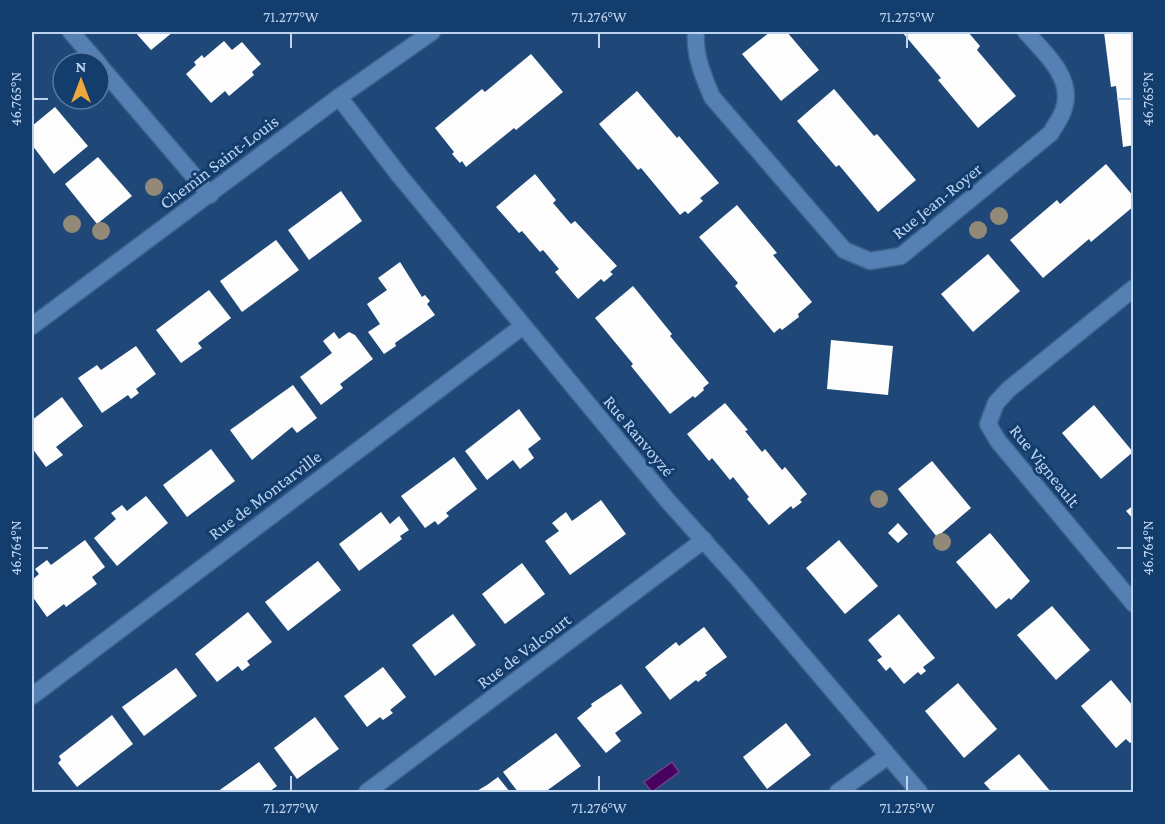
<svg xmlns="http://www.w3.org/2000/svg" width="1165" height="824" viewBox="0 0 1165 824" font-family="'Crimson Pro',serif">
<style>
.water{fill:#46025e;stroke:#6a418a;stroke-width:1.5}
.building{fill:#fdfdfd}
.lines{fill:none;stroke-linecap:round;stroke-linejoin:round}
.minor-casing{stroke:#3d628b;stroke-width:19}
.tertiary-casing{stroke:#3d628b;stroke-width:19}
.minor{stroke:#5580b4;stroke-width:16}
.tertiary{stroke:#5580b4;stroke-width:16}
.tree{fill:#938979}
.ticks{fill:none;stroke:#bdd4f1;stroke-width:2}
.labels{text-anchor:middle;stroke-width:6;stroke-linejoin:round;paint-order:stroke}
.street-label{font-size:18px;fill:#bdd4f1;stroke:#133d6c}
.neatline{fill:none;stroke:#bdd4f1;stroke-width:2}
.ticks-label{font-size:15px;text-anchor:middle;fill:#bdd4f1}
</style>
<rect width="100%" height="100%" fill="#1f4878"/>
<polygon class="water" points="672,762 679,772 652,792 644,782"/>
<g class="building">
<polygon points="135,32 173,32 151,50"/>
<polygon points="770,32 787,32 819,70 781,101 742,54"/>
<polygon points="902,32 968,32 980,46 977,50 1016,96 978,128 938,80 941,78"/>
<polygon points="1104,32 1134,32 1134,145 1123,147 1116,86 1111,87"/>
<polygon points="224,41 232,50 242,42 261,64 252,72 254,75 229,96 225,91 211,103 186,74 196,65 194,62 202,55 204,58"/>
<polygon points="531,54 563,92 516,130 514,128 466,167 462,161 460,163 452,154 454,152 435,128 482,89 485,92"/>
<polygon points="834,89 874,136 877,134 916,180 878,212 839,165 836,167 797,121"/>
<polygon points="637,91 677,138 679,136 719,183 700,198 703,201 688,214 685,211 680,215 641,168 638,170 599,124"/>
<polygon points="55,107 88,146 54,174 32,145 32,126"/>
<polygon points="98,157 132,196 97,224 65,184"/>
<polygon points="1106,164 1134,197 1134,206 1091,242 1089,239 1043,278 1010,240 1057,200 1060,204"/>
<polygon points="535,174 556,200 553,203 571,224 575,221 617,266 610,272 613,274 604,282 601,279 578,299 555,272 559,269 543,250 540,252 522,231 519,233 496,207"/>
<polygon points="341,191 362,221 309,260 288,230"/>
<polygon points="737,205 777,253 773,255 812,302 798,314 799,317 782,330 780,328 774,333 735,286 738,283 699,237"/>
<polygon points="276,240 299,270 242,312 220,281"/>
<polygon points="988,254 1020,291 973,332 941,294"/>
<polygon points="400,262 422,297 425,295 430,301 427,304 435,315 395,343 396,346 384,354 368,332 380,324 367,304 387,290 378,278"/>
<polygon points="633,286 672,334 670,336 709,383 703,388 704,390 695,398 693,396 670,414 631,366 633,364 595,318"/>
<polygon points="209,290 231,318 198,343 202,348 181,363 156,330"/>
<polygon points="334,332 339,339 349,332 355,335 373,359 340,384 343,388 321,405 300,377 332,353 323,341"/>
<polygon points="831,340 893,346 888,395 827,389"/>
<polygon points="136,346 156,374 136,389 139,393 131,399 128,395 102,413 78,378 97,365 101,370"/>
<polygon points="293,385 317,418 297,433 292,427 252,460 230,430"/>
<polygon points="62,397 83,426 56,447 63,455 46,467 32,448 32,420"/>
<polygon points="725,403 748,430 745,431 762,452 765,449 782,470 785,467 807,494 800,500 802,502 793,509 791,506 769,525 747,499 749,497 733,477 730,480 712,458 709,461 687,434"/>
<polygon points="1094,405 1133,452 1101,479 1062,433"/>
<polygon points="519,409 541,439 528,449 534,458 520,469 513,460 487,480 465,451"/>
<polygon points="211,449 235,481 187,517 163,485"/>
<polygon points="454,457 477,489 446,513 449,516 438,525 435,521 425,528 401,496"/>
<polygon points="932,461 971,508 937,537 898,489"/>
<polygon points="146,496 168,523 117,566 94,538 116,519 111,513 122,505 127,511"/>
<polygon points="601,500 626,534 570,575 545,541 559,531 552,523 566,512 572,521"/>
<polygon points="1134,505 1134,520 1126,511"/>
<polygon points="381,512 390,524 399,516 409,530 400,536 402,539 359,571 339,544"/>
<polygon points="898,523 908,534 898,543 888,533"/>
<polygon points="990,533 1030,581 1011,600 1009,598 996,609 956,562"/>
<polygon points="85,540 105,567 92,577 97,584 66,607 64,604 47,617 32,596 32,580 39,574 35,569 47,560 51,565"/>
<polygon points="839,540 878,586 845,614 806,568"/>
<polygon points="318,561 341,590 288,631 265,602"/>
<polygon points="522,563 545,594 505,624 482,594"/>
<polygon points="1052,606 1090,650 1056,680 1017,635"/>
<polygon points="248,612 272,642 247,661 250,665 242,671 238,666 217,682 195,654"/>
<polygon points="453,614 476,645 435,676 412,645"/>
<polygon points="899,614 935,658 923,667 926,671 921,675 918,672 904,684 890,667 886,671 877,660 882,657 868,640"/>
<polygon points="704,627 727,657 705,673 707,675 698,682 696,680 670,700 645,667 676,642 679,646"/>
<polygon points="383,667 406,697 390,710 393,713 383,720 380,717 367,727 344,696"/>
<polygon points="176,668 197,696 144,736 122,707"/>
<polygon points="1111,680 1134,707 1134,740 1130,743 1126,739 1116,748 1081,706"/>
<polygon points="958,683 997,729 964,758 925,711"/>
<polygon points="621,684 642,713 615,733 621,741 606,753 577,718 592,706 591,704"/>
<polygon points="112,715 133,744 77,787 58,763 61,760 59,756"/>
<polygon points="315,717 339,749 297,779 274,748"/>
<polygon points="786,723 811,755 767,789 743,757"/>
<polygon points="556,733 581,766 545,792 518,792 503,772"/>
<polygon points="1019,754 1051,792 992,792 984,783"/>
<polygon points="259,762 277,786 269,792 217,792"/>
<polygon points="498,777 510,792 475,792 487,785"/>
</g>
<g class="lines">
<g class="minor-casing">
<g id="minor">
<polyline points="71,32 98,63"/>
<path d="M 696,32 C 694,54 703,76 712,97 L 844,250 L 870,261 L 901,256 L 1051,133 C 1055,125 1062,117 1064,108 C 1074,78 1044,52 1026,32"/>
<polyline points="99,65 210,195"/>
<polyline points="339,97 399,175 668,501 740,581 919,792"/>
<polyline points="1134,288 1009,389 996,403 988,424 998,441 1134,604"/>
<polyline points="32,696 523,326"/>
<polyline points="367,792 704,540"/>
<polyline points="838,792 888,756"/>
</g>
</g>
<g class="tertiary-casing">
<polyline id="tertiary" points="32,326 339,97 432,32"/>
</g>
<use href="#minor" class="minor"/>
<use href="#tertiary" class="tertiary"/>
</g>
<g class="tree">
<circle cx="154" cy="187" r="9"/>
<circle cx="999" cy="216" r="9"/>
<circle cx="72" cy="224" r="9"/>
<circle cx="978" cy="230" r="9"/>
<circle cx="101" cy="231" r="9"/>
<circle cx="879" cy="499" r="9"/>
<circle cx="942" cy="542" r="9"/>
</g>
<path class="ticks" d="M 291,33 L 291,48M 599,33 L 599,48M 907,33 L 907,48M 33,99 L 48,99M 1117,99 L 1132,99M 33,548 L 48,548M 1117,548 L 1132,548M 291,776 L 291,791M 599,776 L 599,791M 907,776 L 907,791"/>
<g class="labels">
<g class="street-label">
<text transform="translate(219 162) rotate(-37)" y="6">Chemin Saint-Louis</text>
<text transform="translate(937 201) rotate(-39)" y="6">Rue Jean-Royer</text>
<text transform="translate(639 436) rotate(50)" y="6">Rue Ranvoyzé</text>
<text transform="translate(1045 466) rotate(51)" y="6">Rue Vigneault</text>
<text transform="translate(265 495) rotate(-37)" y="6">Rue de Montarville</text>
<text transform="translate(524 651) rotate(-37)" y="6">Rue de Valcourt</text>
</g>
</g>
<rect width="1165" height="824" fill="none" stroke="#133d6c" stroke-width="66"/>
<g transform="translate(81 81)"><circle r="28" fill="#133d6c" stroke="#5779a1" stroke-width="1.5"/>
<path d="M0-4.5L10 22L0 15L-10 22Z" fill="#eea83c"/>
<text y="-9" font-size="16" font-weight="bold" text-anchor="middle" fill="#bdd4f1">N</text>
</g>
<rect x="33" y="33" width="1099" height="758" class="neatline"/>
<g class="ticks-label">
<text x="291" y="22">71.277°W</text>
<text x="599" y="22">71.276°W</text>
<text x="907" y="22">71.275°W</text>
<text transform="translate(16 99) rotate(-90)" y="5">46.765°N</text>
<text transform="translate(1148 99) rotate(-90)" y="5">46.765°N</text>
<text transform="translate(16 548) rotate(-90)" y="5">46.764°N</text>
<text transform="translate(1148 548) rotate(-90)" y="5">46.764°N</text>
<text x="291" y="813">71.277°W</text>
<text x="599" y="813">71.276°W</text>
<text x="907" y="813">71.275°W</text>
</g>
</svg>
